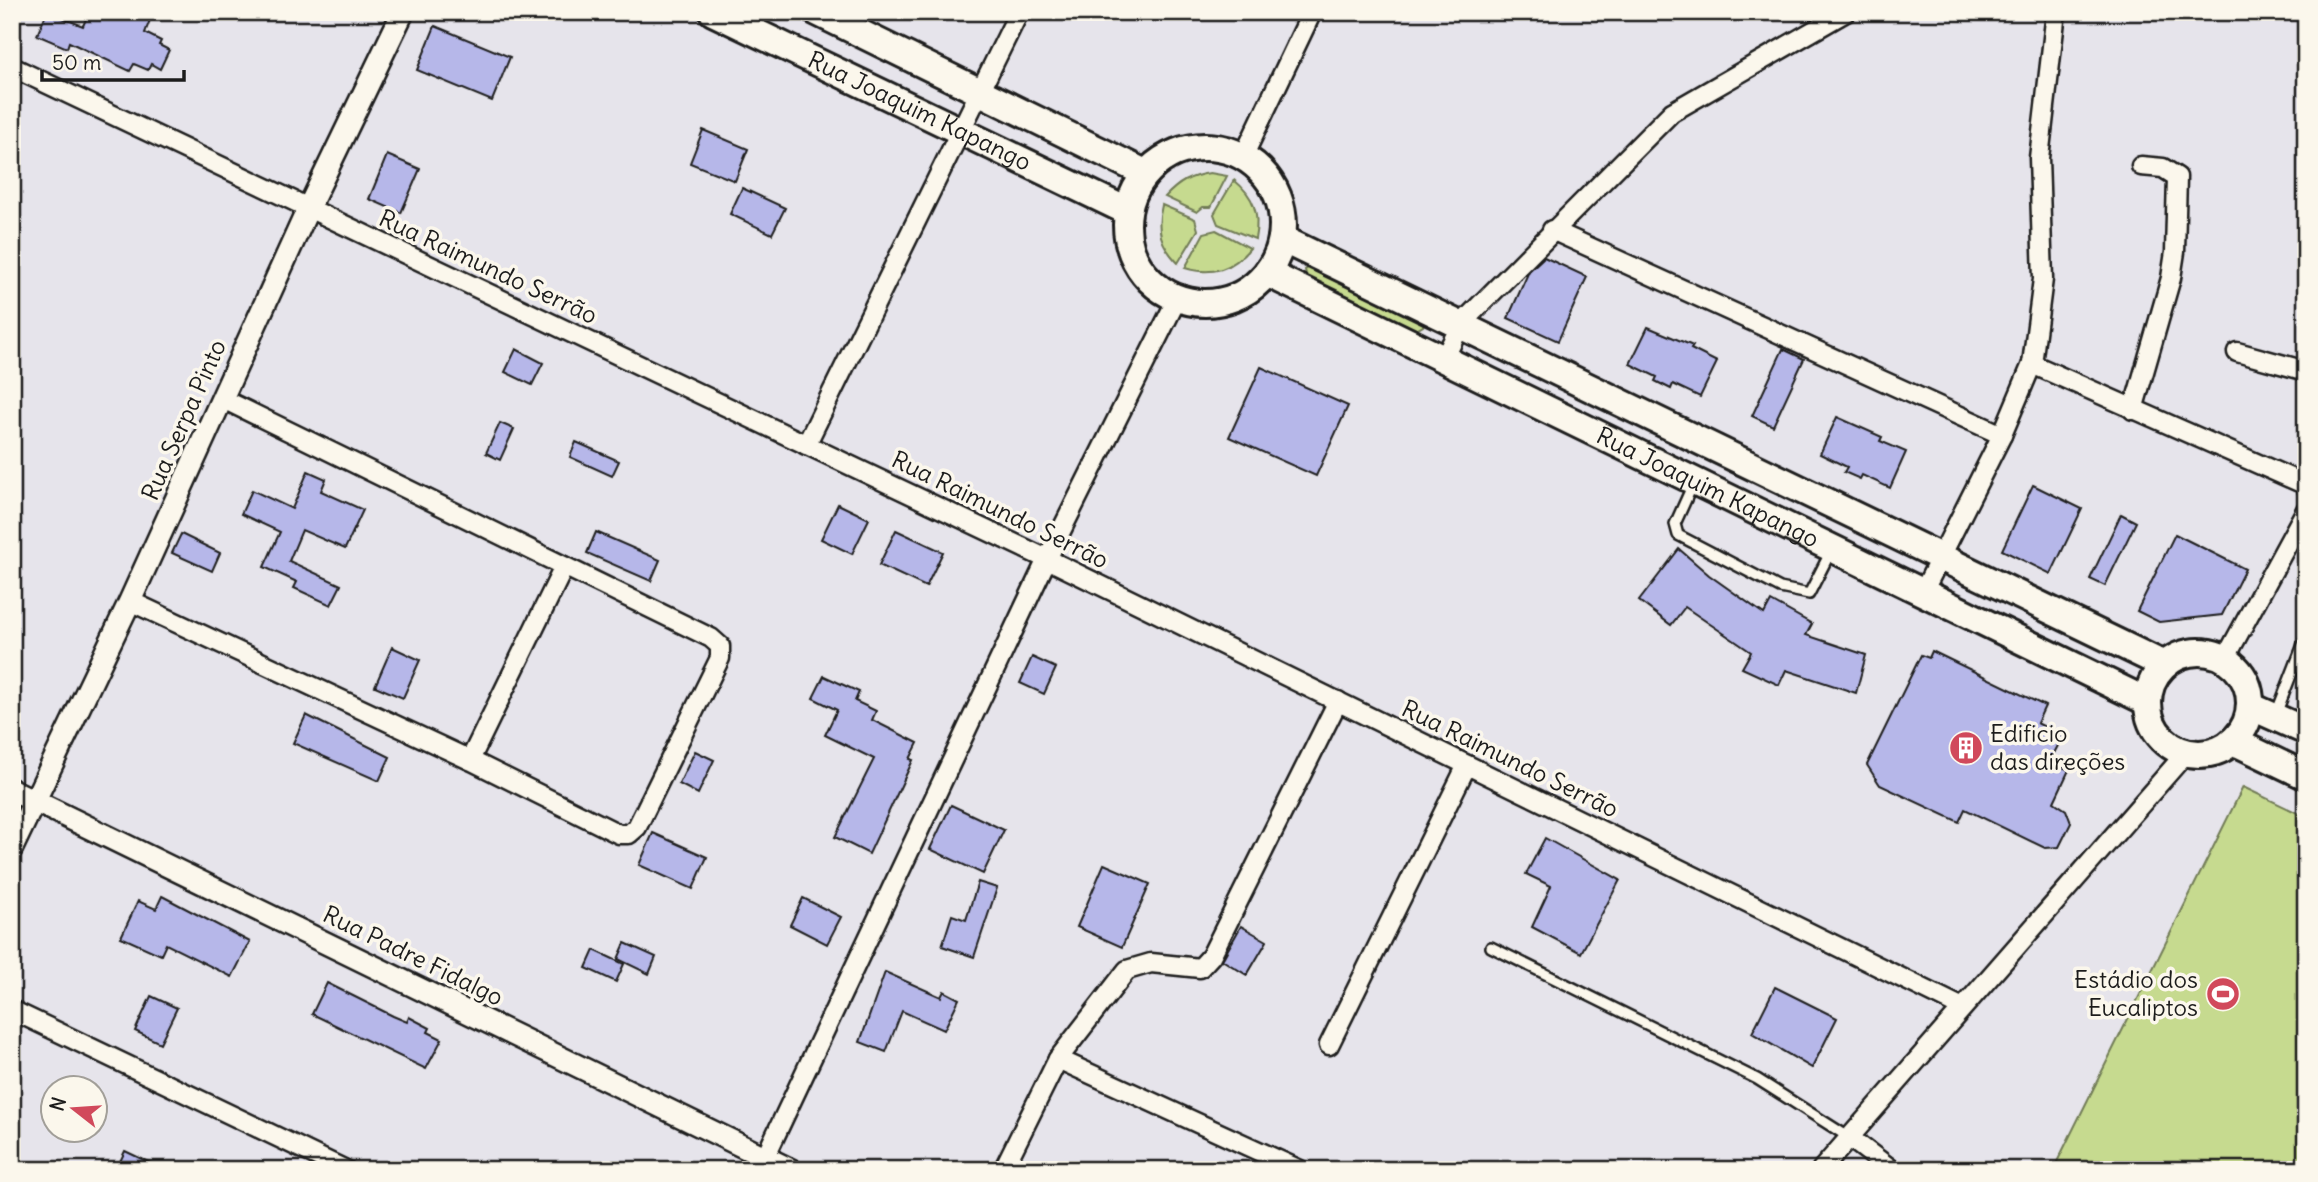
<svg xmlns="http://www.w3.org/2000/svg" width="2318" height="1182" viewBox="0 0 2318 1182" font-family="Delius,sans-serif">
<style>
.green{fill:#c6da8f;stroke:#717b56;stroke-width:2}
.building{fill:#b6b7e9;stroke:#1c1c1c;stroke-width:2}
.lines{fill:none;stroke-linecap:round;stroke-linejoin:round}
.service-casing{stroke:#1c1c1c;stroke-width:14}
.minor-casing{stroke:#1c1c1c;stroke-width:23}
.tertiary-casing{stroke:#1c1c1c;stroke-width:26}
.primary-casing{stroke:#1c1c1c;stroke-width:32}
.service{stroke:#fbf7ec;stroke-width:9}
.minor{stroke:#fbf7ec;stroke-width:18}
.tertiary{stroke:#fbf7ec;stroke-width:21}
.primary{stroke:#fbf7ec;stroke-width:26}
.labels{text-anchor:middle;stroke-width:7;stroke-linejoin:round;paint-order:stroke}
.street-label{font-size:24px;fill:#1c1c1c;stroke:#fbf7ec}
.poi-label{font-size:24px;fill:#1c1c1c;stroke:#fbf7ec;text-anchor:start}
</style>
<rect width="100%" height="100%" fill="#e6e4eb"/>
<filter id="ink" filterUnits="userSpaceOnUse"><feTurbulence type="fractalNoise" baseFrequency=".0143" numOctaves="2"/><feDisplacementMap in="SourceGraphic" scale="14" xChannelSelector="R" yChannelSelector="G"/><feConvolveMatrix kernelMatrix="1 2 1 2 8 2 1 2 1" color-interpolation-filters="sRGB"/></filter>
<g filter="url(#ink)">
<g class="green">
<path d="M 1210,173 L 1227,176 L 1211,207 L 1203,207 L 1197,212 L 1165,197 C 1179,182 1190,176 1210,173 Z"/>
<path d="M 1234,180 C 1254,196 1260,214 1255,239 L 1218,224 L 1214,214 Z"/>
<path d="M 1162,205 L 1195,219 L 1198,230 L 1178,263 C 1160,245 1156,229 1162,205 Z"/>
<path d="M 1216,230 L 1250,248 C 1232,270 1212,276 1185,268 L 1204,233 Z"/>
<polygon points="1311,266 1424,322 1423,326 1416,330 1307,278 1305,270"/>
<polygon points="2243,787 2306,817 2306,1170 2053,1170"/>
</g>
<g class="building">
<polygon points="47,12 83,26 89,12 153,12 145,33 161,41 159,45 169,50 160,69 151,64 148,70 134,64 130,71 69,42 67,48 37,35"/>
<polygon points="435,26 510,57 492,101 417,70"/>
<polygon points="703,130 748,149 735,181 690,163"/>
<polygon points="387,155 420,169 401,213 369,199"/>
<polygon points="742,188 785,208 772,234 730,214"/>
<polygon points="1544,257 1587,277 1558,341 1508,318 1529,271"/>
<polygon points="1648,327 1693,346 1691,349 1717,362 1700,397 1673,384 1671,389 1655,381 1657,377 1630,364"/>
<polygon points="516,349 543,363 532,385 505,372"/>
<polygon points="1783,349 1804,359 1773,426 1752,416"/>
<polygon points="1261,367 1348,406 1316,476 1229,437"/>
<polygon points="1837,417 1882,437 1880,441 1906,452 1890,488 1862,475 1860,479 1844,472 1847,467 1820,454"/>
<polygon points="500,423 514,429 500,460 486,453"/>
<polygon points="576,442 619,461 612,476 570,457"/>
<polygon points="308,471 326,479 321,491 363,510 345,549 302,530 289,561 341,585 331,605 294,588 297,582 264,567 280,532 241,514 252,490 292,509"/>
<polygon points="2033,485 2082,509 2051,574 2002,550"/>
<polygon points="838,504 869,519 852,554 821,539"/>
<polygon points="2121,514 2136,522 2105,586 2090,579"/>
<polygon points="896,530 943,552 926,587 879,565"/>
<polygon points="596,532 660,560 651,581 587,553"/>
<polygon points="181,534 220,553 212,571 172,553"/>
<polygon points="2175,534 2245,569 2222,615 2159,622 2137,611"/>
<polygon points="1679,549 1709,575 1764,614 1771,601 1812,624 1806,635 1866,655 1856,693 1786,670 1779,685 1742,668 1751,652 1685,607 1671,625 1639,601"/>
<polygon points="392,647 420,660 403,698 375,686"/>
<polygon points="1932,651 2045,706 2037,723 2063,736 2050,761 2069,770 2054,802 2066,810 2071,823 2059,847 2045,848 1965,809 1959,822 1880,785 1867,765 1921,655 1929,658"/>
<polygon points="1032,657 1056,668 1044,694 1020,683"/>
<polygon points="824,676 859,692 855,701 876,711 872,720 918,743 910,759 913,760 869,854 835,837 874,759 825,735 837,710 813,698"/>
<polygon points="306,715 390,757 379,781 293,743"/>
<polygon points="695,751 714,760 698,794 679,784"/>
<polygon points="951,805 1004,830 983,874 930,849"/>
<polygon points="653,833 707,857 693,889 639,865"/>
<polygon points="1545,838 1620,880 1581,953 1532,927 1551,886 1526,874"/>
<polygon points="1104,864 1150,884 1122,947 1077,927"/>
<polygon points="978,882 997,888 974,957 942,946 952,915 966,920"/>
<polygon points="162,896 250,942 232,977 166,944 161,955 121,937 138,901 156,909"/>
<polygon points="803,898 841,917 827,944 790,925"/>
<polygon points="1241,926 1267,941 1247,975 1222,960"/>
<polygon points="625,943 656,957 649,974 618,959"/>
<polygon points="594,950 624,964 616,982 586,968"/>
<polygon points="885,972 941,997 944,991 959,999 944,1030 902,1011 886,1052 860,1042"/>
<polygon points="327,983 393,1016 407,1022 409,1017 430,1028 428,1032 442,1039 426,1069 312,1014"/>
<polygon points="1775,987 1837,1018 1812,1068 1752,1033"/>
<polygon points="151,996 177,1008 160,1043 135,1031"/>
<polygon points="125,1151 165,1170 116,1170"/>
</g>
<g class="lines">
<g class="service-casing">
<g id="service">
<polyline points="1693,484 1675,524 1678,535 1780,588 1809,594 1831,551"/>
<polyline points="2276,714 2306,637"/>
<polyline points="1491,947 1757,1079 1850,1138"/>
</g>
</g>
<g class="minor-casing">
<g id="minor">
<polyline points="12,67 1047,559 1961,1007"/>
<polyline points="1244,155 1312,12"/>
<polyline points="1552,230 2002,435"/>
<polyline points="2237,352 2306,371"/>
<polyline points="1444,359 1461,324 1672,112 1846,12"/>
<polyline points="2032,364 2306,485"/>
<polyline points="2133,410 2171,278 2175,252 2177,177 2163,168 2141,166"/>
<polyline points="806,445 1019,12"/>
<polyline points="1923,592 2002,435 2032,364 2043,279 2039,158 2056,12"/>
<polyline points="130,601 470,760 619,834 629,834 637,827 720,658 720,646 711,638 223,399"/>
<polyline points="2225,659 2306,510"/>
<polyline points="470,760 564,567"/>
<polyline points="12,1010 346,1170"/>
<polyline points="1329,1045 1467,765"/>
<polyline points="1058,1059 1300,1170"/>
<polyline points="1850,1138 1892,1170"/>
<polyline points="759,1170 1047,559 1177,299"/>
<polyline points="1003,1170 1058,1059 1127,970 1151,963 1200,968 1211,956 1338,701"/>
<polyline points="1821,1170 2186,753"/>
</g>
</g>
<g class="tertiary-casing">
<g id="tertiary">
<polyline points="12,790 791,1170"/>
<polyline points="12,848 130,601 308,209 403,12"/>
</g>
</g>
<g class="primary-casing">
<g id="primary">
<path id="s1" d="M 713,12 L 1127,211"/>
<polyline points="817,12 1145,173"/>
<circle cx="1205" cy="225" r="78"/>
<polyline points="1282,239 2164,665"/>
<path id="s2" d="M 1267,273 L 2148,702"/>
<circle cx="2199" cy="703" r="51"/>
<polyline points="2250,706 2306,731"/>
<polyline points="2233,741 2306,776"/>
</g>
</g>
<use href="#service" class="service"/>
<use href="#minor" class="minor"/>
<use href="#tertiary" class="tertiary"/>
<use href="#primary" class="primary"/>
</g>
</g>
<defs>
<g id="building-disc" transform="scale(1.75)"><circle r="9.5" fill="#d1495b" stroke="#fbf7ec"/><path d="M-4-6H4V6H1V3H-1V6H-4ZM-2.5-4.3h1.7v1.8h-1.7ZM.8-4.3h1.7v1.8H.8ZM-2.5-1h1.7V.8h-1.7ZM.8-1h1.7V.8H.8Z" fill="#fff"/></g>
<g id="stadium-disc" transform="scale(1.75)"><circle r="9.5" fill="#d1495b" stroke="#fbf7ec"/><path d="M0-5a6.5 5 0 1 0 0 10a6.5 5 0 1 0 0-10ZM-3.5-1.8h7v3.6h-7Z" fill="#fff"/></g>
</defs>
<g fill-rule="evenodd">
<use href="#building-disc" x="1966" y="748"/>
<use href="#stadium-disc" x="2223" y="994"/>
</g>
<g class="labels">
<g class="street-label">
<text dy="8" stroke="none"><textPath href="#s1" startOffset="229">Rua Joaquim Kapango</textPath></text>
<text transform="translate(488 267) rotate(25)" y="8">Rua Raimundo Serrão</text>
<text transform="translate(184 420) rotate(-66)" y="8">Rua Serpa Pinto</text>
<text dy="8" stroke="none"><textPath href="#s2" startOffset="490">Rua Joaquim Kapango</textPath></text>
<text transform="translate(1000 510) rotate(26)" y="8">Rua Raimundo Serrão</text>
<text transform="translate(1510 759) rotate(26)" y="8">Rua Raimundo Serrão</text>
<text transform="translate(413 956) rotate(26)" y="8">Rua Padre Fidalgo</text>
</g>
<g class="poi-label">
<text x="1990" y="742">Edificio<tspan x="1990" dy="28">das direções</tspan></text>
<text x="2198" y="988" text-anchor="end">Estádio dos<tspan x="2198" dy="28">Eucaliptos</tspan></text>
</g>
</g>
<rect width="2318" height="1182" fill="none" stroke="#fbf7ec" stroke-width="42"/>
<rect x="21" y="21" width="2276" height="1140" fill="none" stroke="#1c1c1c" stroke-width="2.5" filter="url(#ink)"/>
<g transform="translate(74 1109) rotate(287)"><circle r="33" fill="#fbf7ec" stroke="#a29f99" stroke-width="2"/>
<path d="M0-5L12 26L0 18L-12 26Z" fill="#d1495b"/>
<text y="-10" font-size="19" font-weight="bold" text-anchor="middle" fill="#1c1c1c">N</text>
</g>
<path d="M42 70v10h142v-10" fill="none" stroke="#1c1c1c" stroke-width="3.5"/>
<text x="52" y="70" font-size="21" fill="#1c1c1c" stroke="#fbf7ec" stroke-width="5" paint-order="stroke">50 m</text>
</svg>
